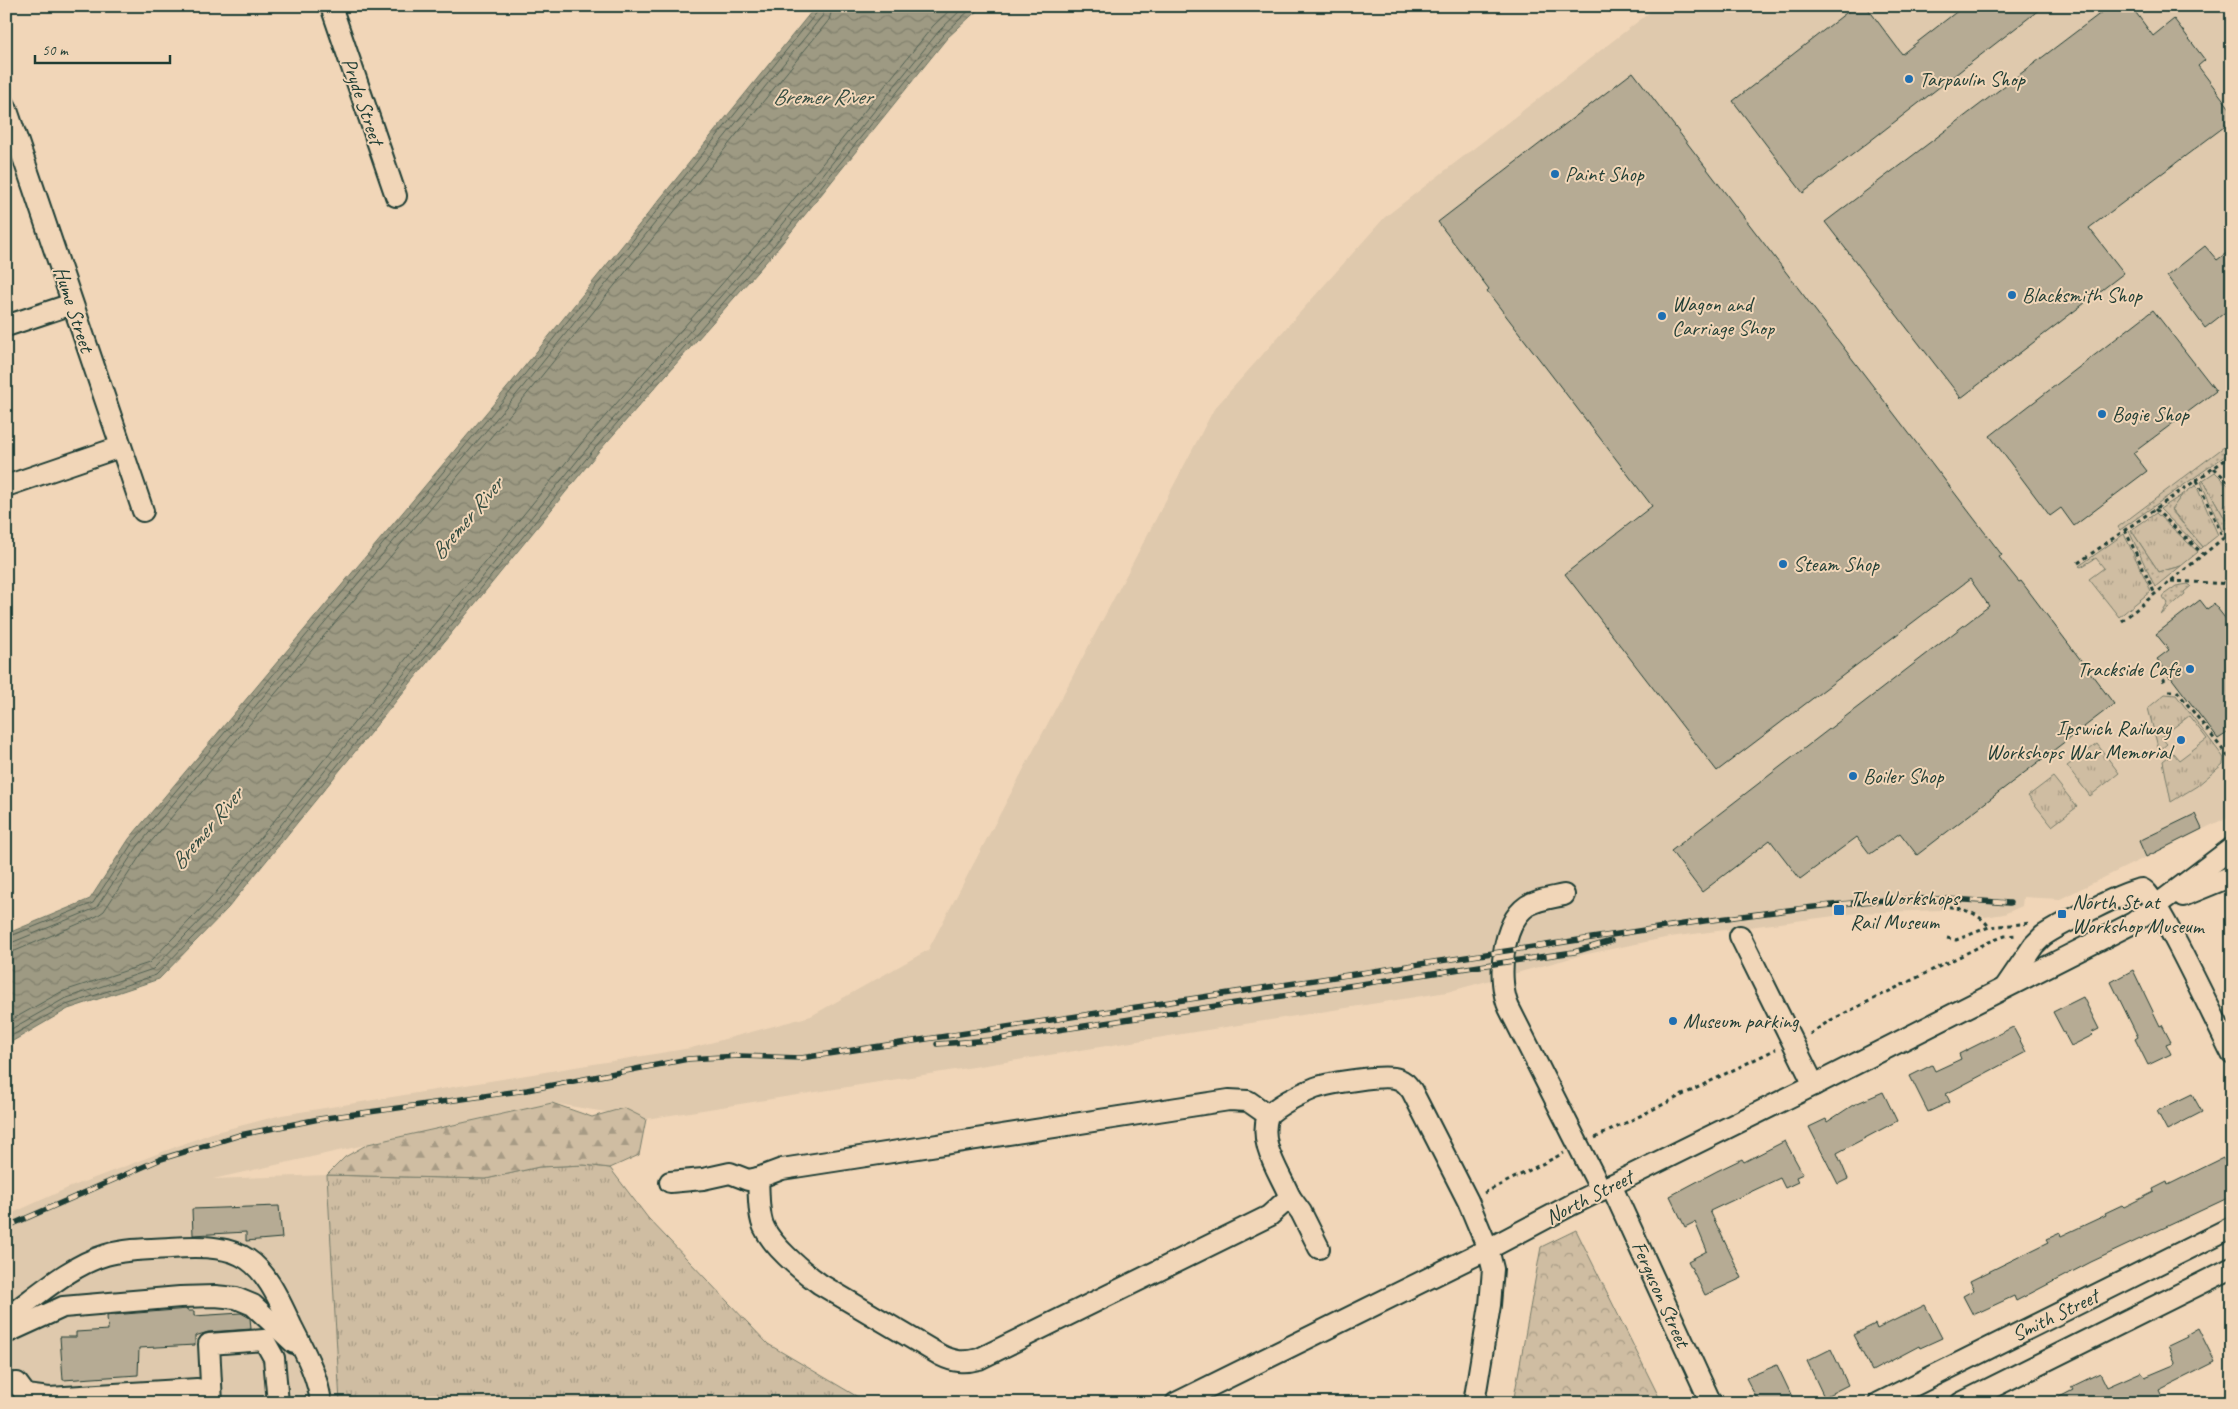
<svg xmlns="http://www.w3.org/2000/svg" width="2238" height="1409" viewBox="0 0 2238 1409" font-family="Caveat,sans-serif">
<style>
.built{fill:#dfc9ad}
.grass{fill:url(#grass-tufts);stroke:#777d6b}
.forest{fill:url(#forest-firs);stroke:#777d6b}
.park{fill:url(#park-crowns);stroke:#777d6b}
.garden{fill:url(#garden-dots);stroke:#777d6b}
.water{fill:url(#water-waves);stroke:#6b7563}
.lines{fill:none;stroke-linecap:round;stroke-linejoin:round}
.shore{stroke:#526254;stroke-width:1}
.building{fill:#b6ab94;stroke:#1f3d34}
.minor-casing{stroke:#1f3d34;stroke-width:24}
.path{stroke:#1f3d34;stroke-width:3;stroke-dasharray:4 4;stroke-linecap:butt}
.minor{stroke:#f1d6b8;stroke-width:20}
.rail-casing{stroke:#1f3d34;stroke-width:5.5}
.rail{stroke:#f1d6b8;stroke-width:4;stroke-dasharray:11;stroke-linecap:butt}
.poi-dot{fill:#1f6fb2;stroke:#f1d6b8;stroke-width:2}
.labels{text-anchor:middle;stroke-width:4;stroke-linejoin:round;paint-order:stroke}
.poi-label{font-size:21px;fill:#1f3d34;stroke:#f1d6b8;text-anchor:start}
.street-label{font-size:21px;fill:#1f3d34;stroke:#f1d6b8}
.water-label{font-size:22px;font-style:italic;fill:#324b40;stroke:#f1d6b8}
</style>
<defs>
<pattern id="grass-tufts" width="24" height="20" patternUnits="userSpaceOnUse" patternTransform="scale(1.25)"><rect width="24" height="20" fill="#cfbda2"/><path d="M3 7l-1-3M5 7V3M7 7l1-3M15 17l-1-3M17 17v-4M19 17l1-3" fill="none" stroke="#a79b85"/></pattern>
<pattern id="forest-firs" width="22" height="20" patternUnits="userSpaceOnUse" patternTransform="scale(1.25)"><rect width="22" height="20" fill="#cfbda2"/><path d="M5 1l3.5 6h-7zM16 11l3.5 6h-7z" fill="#a79b85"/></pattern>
<pattern id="park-crowns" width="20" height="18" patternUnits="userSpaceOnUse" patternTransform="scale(1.25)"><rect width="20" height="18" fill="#cfbda2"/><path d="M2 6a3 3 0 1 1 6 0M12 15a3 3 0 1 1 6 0" fill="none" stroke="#a79b85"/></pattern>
<pattern id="garden-dots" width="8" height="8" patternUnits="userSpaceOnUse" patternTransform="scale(1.25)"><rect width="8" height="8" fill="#cfbda2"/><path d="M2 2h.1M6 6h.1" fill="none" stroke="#a79b85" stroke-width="1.8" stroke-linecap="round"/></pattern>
<pattern id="water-waves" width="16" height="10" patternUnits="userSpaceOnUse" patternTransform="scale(1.25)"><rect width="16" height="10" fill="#9e9a83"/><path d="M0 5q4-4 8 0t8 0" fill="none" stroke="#807f6c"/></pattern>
</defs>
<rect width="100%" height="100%" fill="#f1d6b8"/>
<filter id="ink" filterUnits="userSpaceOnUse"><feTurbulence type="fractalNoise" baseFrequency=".02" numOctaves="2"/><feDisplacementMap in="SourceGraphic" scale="10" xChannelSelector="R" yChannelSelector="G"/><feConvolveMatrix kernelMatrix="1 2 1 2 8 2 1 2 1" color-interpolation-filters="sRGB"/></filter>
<g filter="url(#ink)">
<polygon class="built" points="1658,6 2232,6 2232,815 2060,899 2023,897 2022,906 2004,914 1985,917 1954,905 1942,904 1941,910 1858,913 1670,937 1582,955 1447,992 646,1119 552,1103 213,1179 327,1175 340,1403 6,1403 6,1216 68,1188 212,1133 282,1115 691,1048 811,1016 928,950 1214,409 1385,217"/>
<g class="grass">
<polygon points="2215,472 2232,489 2232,524 2229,526 2203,480"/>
<polygon points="2196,485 2218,535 2203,547 2171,509 2182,495"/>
<polygon points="2156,513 2198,552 2181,566 2159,572 2131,530"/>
<polygon points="2124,534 2151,591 2119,617 2089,579 2104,568 2096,558 2081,567 2079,566"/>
<polygon points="2165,694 2176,695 2224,758 2223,764 2197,786 2171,802 2163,761 2173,753 2179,760 2207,739 2189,716 2161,737 2167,744 2159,751 2148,708"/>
<polygon points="2097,744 2119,773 2090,796 2067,766"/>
<polygon points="2053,777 2077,807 2052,826 2028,796"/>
<polygon points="584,1165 610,1168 648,1218 768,1344 868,1403 340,1403 327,1175 486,1179 539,1167"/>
</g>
<polygon class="forest" points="552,1103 592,1117 624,1108 646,1119 639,1155 610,1168 584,1165 539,1167 486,1179 327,1175 345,1157 368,1144"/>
<polygon class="park" points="1576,1230 1662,1403 1513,1403 1541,1247"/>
<g class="garden">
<polygon points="2232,441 2232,451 2120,530 2118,527"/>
<polygon points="2203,480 2229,526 2222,531 2201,482"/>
<polygon points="2182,495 2171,510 2203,547 2201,549 2160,509"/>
<polygon points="2131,530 2159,572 2181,566 2155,587 2129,531"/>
<polygon points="2188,584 2191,586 2184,592 2185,594 2161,615 2168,603 2162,596 2176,586"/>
</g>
<polygon class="water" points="816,6 982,6 947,38 779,247 599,451 228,908 159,979 68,1009 6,1045 6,934 90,899 129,839 512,382"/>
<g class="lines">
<g class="shore">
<polyline points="6,938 93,903 133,842 516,385 818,11 819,6"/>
<polyline points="6,945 96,908 138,846 521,389 823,15 826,6"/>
<polyline points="6,952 15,951 97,916 104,911 144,850 527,394 829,20 833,6"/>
<polyline points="6,1023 61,992 149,963 213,896 585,439 765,235 933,26 954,6"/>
<polyline points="6,1032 64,999 153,969 219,901 591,444 770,240 939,31 965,6"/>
<polyline points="6,1039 66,1005 156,975 224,905 595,448 775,244 943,35 974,6"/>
</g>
</g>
<g class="building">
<polygon points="1855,6 1866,6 1902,54 1964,6 2044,6 1803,193 1733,101"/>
<polygon points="2110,6 2131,6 2153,36 2174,19 2205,60 2198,66 2232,111 2232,121 2089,228 2124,273 1961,398 1825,222"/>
<polygon points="1633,72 2002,555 1999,557 2019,582 2021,581 2114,704 1917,855 1900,833 1870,854 1857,837 1800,879 1770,840 1702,892 1671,851 1989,606 1970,579 1717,771 1565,574 1652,506 1487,291 1489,289 1438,222"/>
<polygon points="2205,246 2217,260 2232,249 2232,307 2205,328 2167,276"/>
<polygon points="2153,310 2216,391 2133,453 2147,471 2074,526 2061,508 2050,516 1990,436"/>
<polygon points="2200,600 2207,609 2214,604 2232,627 2232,730 2218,739 2157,659 2169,650 2156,634"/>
<polygon points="2195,814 2202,829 2146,857 2139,841"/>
<polygon points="2133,970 2160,1026 2162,1025 2171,1042 2166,1044 2171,1054 2148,1065 2135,1039 2138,1037 2111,982"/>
<polygon points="2083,997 2099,1029 2091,1033 2093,1035 2071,1046 2053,1012"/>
<polygon points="2013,1027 2026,1052 1946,1094 1950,1102 1928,1112 1910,1076 1932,1065 1935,1071 1961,1059 1959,1054"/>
<polygon points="1883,1092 1897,1121 1837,1153 1848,1179 1838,1184 1809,1127 1826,1119 1827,1122 1853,1105"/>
<polygon points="2192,1094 2202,1112 2167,1130 2157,1111"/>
<polygon points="1785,1141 1803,1174 1796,1177 1798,1182 1785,1188 1780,1178 1710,1211 1742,1278 1705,1295 1688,1261 1707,1251 1695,1222 1685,1227 1670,1196 1717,1171 1742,1159 1744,1162"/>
<polygon points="2223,1158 2232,1176 2232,1196 2091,1262 2016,1301 2014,1296 1973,1315 1963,1296 1974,1290 1970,1281 2049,1242 2047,1239 2060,1233 2061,1236 2106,1215 2105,1213 2122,1205 2124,1207 2154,1192 2153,1189 2167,1182 2168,1185"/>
<polygon points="279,1206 282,1238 246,1241 246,1232 193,1235 192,1209"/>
<polygon points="1925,1305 1942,1338 1920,1348 1919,1346 1872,1371 1853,1335 1875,1324 1877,1329"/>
<polygon points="188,1309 188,1311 194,1311 194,1316 241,1313 250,1318 251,1329 208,1332 195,1336 195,1345 139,1348 138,1375 63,1380 60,1337 76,1337 76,1332 108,1330 107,1316 112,1315"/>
<polygon points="2198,1328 2215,1362 2159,1390 2165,1403 2048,1403 2073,1390 2071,1387 2100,1373 2107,1387 2141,1372 2145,1377 2176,1364 2168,1346 2187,1337 2186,1335"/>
<polygon points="1831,1349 1848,1385 1824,1397 1807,1361"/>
<polygon points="1777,1365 1795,1403 1761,1403 1759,1398 1757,1399 1746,1378"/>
</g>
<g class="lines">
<g class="minor-casing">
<g id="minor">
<polyline points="331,6 396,196"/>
<polyline points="6,107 143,511"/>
<polyline points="6,326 72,304"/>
<polyline points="6,486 120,447"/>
<path d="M 1564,895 C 1551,898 1538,899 1527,906 C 1501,924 1497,982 1509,1008 L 1601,1190"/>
<polyline points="2183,896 2232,876"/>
<polyline points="1740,936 1814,1085"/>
<path d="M 2006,986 L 2034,945 L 2043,936 C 2054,928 2132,887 2142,889 C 2155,891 2221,1033 2232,1054"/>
<path d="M 1268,1115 L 1248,1101 L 1229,1100 L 782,1169 L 758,1178 C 759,1192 758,1208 762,1222 C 768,1243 802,1271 820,1284 L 940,1355 C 954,1362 964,1363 979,1359 L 1269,1216 L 1290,1197 C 1279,1171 1258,1144 1268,1115 C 1281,1103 1298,1095 1315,1088 C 1329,1083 1385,1074 1398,1079 C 1405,1081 1408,1086 1412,1091 L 1468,1201 L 1488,1249 L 1493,1269 L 1490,1305 L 1474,1403"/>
<polyline points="670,1182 703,1179 730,1173 748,1180 758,1178"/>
<polyline points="1611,1185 1711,1403"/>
<polyline points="1290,1197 1301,1212 1319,1248"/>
<path d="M 6,1318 C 37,1296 69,1266 106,1255 C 126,1249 149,1249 170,1248 C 246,1243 260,1257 291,1325 C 303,1349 318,1375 321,1403"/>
<polyline points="6,1333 63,1307 180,1297 215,1296 236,1298 253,1305 294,1343"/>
<polyline points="6,1384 17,1383 26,1395 49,1398 197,1389 206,1393 211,1403"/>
<polyline points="212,1403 209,1344 264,1340 274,1358 278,1403"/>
<polyline points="1176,1403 1488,1249 1573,1204 1814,1085 2133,923 2232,848"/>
<polyline points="1879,1403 2232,1227"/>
<polyline points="1961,1403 2232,1268"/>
</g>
</g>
<g class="path">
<polyline points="2214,468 2232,485"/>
<polyline points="2197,480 2223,538"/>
<polyline points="2155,509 2203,554"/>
<polyline points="2125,530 2155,594"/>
<polyline points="2078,563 2232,455"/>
<polyline points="2171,581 2232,584"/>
<polyline points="2223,583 2232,578"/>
<polyline points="2122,621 2232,531"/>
<polyline points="2162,681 2170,676"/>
<polyline points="2169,691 2177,691 2230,759"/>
<path d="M 1941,906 C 1959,907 1979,912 1989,927"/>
<polyline points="1947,938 1956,940 1989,927 2031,923"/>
<polyline points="1810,1034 1829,1021 1989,942 2005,936 2017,935"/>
<polyline points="1595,1138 1776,1049"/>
<polyline points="1484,1193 1564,1153"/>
</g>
<use href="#minor" class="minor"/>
<g class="rail-casing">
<g id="rail">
<polyline points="937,1044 992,1040 1546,956 1574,952 1611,941"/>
<path d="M 6,1227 L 161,1159 L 240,1135 L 319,1119 L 527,1090 L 688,1059 L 739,1056 L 801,1058 L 821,1055 L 1697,922 C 1760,914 1824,904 1888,900 C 1929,897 1969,900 2010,903"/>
</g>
</g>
<use href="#rail" class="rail"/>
</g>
</g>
<g class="poi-dot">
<circle cx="1909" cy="79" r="5"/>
<circle cx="1555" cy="174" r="5"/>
<circle cx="2012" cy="295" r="5"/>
<circle cx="1662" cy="316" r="5"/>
<circle cx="2102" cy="414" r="5"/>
<circle cx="1783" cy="564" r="5"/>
<circle cx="2190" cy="669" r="5"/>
<circle cx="2181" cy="740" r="5"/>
<circle cx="1853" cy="776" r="5"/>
<rect x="1833" y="904" width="12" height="12" rx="2.5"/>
<rect x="2057" y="909" width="10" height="10" rx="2.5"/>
<circle cx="1673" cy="1021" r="5"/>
</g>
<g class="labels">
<g class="poi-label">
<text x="1919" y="86">Tarpaulin Shop</text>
<text x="1565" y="181">Paint Shop</text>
<text x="2022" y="302">Blacksmith Shop</text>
<text x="1672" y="311">Wagon and<tspan x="1672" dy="24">Carriage Shop</tspan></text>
<text x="2112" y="421">Bogie Shop</text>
<text x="1793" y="571">Steam Shop</text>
<text x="2180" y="676" text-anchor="end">Trackside Cafe</text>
<text x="2171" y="735" text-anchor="end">Ipswich Railway<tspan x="2171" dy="24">Workshops War Memorial</tspan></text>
<text x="1863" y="783">Boiler Shop</text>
<text x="1850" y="905">The Workshops<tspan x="1850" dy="24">Rail Museum</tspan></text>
<text x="2072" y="909">North St at<tspan x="2072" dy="24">Workshop Museum</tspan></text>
<text x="1683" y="1028">Museum parking</text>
</g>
<g class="street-label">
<text transform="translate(363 101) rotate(71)" y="7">Pryde Street</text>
<text transform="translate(74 309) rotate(72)" y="7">Hume Street</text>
<text transform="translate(1589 1197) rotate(-27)" y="7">North Street</text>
<text transform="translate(1661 1294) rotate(66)" y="7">Ferguson Street</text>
<text transform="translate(2055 1315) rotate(-26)" y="7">Smith Street</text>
</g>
<g class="water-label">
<text x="822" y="104">Bremer River</text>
<text transform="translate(466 518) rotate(-50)" y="8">Bremer River</text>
<text transform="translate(206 828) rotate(-50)" y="8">Bremer River</text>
</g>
</g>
<rect width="2238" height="1409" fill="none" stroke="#f1d6b8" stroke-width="25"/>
<rect x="12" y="12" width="2213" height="1384" fill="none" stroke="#1f3d34" stroke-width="2" filter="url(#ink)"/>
<path d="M35 55v8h135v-8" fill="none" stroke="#1f3d34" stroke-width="2.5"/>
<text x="42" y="55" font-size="15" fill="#1f3d34" stroke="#f1d6b8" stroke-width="4" paint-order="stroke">50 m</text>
</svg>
